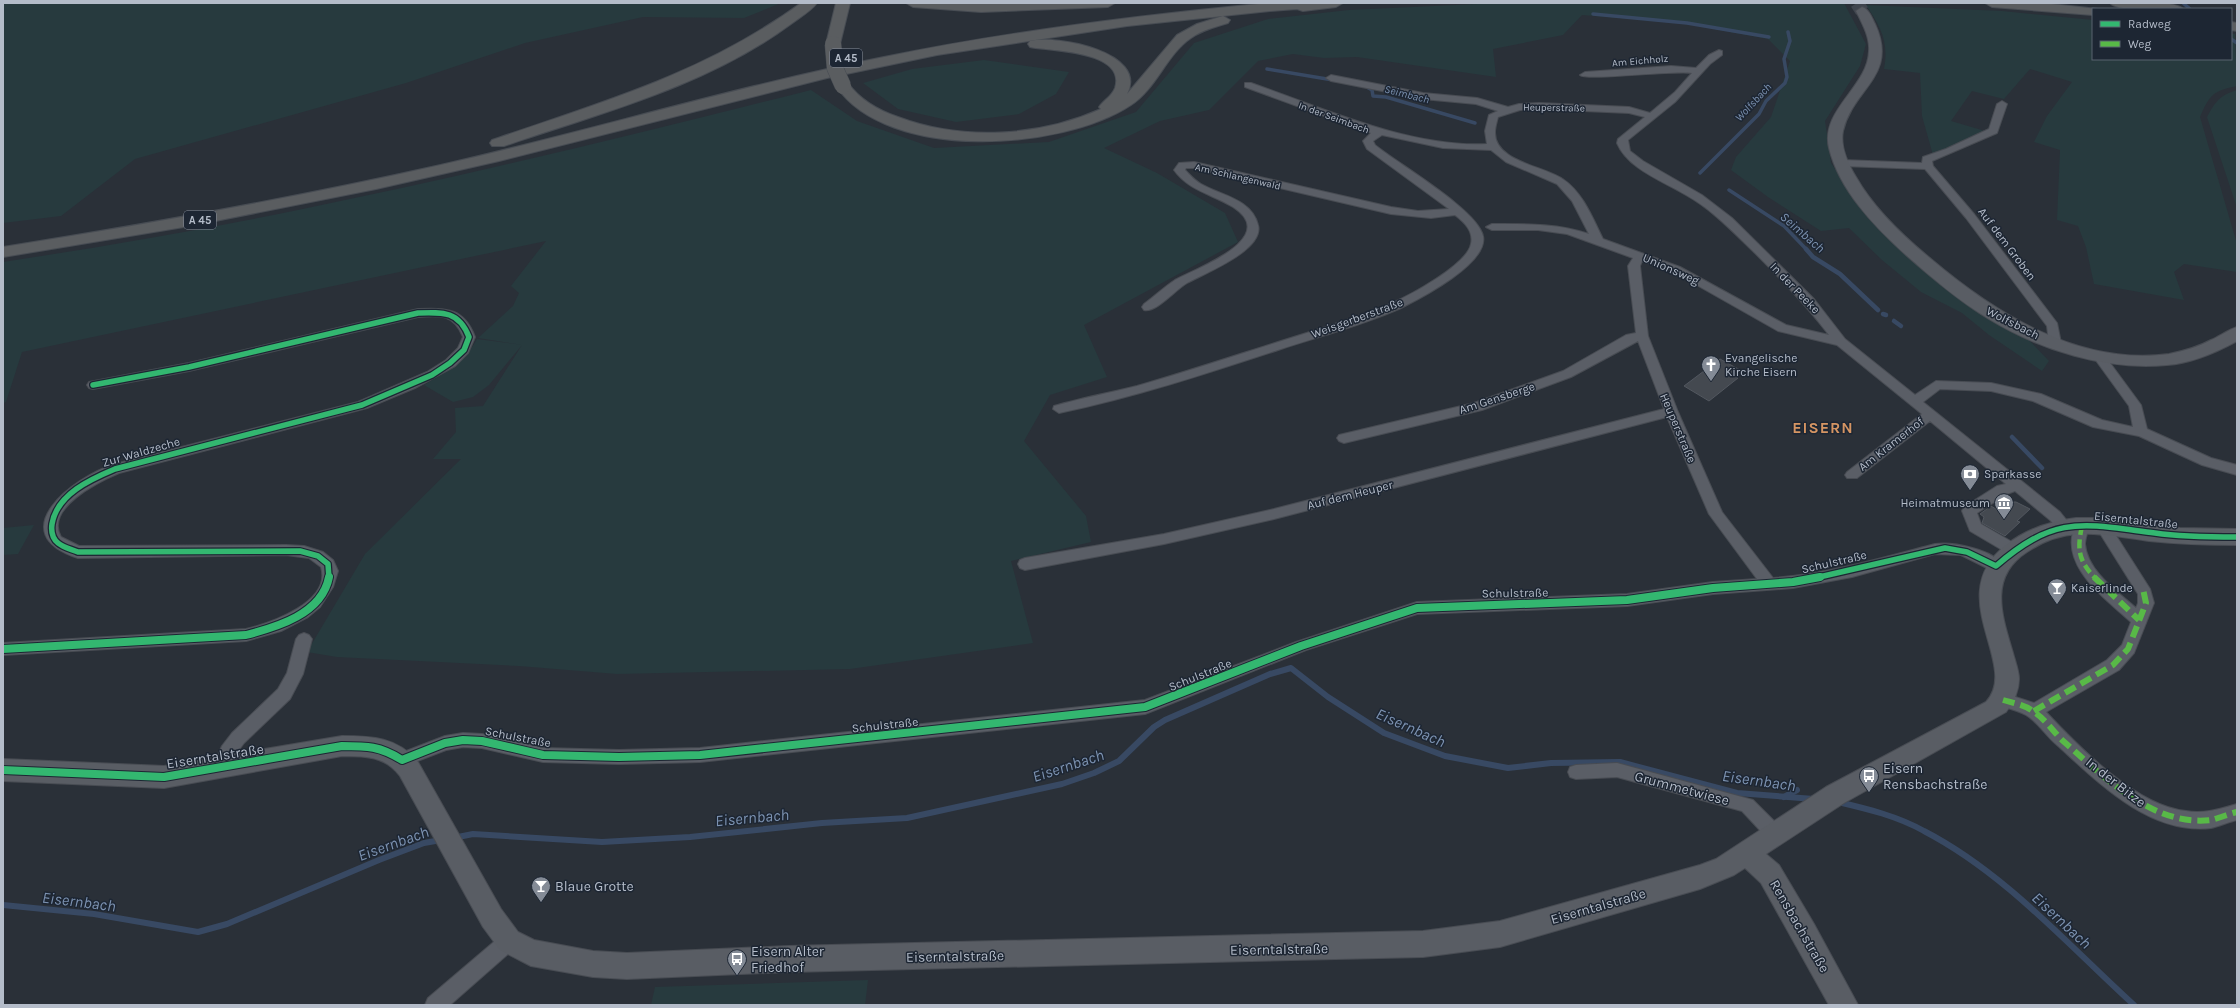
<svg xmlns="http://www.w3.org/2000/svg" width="2240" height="1008" viewBox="0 0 2240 1008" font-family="Karla,sans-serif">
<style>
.green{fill:#273a3e}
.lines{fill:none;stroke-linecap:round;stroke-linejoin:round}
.stream-far2{stroke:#384963;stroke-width:3.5}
.stream-far1{stroke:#384963;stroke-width:4.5}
.stream{stroke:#384963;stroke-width:6}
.building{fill:#444950;stroke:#52575f}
.secondary-tunnel{stroke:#3f454e;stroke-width:14;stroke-dasharray:14 7;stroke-linecap:butt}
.street-casing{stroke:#484c53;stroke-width:2}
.secondary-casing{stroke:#484c53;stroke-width:2}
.highway-casing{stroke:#474c53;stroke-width:2}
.street{fill:#5a5e66;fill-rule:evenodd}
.secondary{fill:#595d64;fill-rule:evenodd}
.highway{fill:#5a5d60;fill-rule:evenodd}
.highway-bridge-casing{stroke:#474c53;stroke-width:17;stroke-linecap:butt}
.highway-bridge{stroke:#5a5d60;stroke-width:16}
.quiet-far1{stroke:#58b947;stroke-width:4.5;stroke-dasharray:9 4.5;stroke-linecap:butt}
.quiet{stroke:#58b947;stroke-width:6;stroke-dasharray:12 6;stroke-linecap:butt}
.cycleway-far1-casing{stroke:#1d2633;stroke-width:8}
.cycleway-casing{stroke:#1d2633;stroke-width:10}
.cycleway-far1{stroke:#33b770;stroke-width:5.5}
.cycleway{stroke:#33b770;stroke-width:8}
.labels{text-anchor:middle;stroke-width:3;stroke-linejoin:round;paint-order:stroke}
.far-street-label{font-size:10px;fill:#b4bcc9;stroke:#1d2633}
.shield{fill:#1d2633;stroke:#878f9c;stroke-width:1}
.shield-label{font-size:11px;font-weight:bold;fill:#b4bcc9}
.far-water-label{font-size:11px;font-style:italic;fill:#7c92b1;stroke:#1d2633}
.street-label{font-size:12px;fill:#b4bcc9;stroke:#1d2633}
.poi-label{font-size:12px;fill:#b4bcc9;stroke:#1d2633;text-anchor:start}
.water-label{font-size:13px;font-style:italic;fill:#7c92b1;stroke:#1d2633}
.near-street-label{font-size:14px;fill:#b4bcc9;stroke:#1d2633}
.near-poi-label{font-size:14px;fill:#b4bcc9;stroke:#1d2633;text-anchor:start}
.district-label{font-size:16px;font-weight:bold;letter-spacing:1px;fill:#d59563;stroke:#1d2633}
.near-water-label{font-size:16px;font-style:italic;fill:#7c92b1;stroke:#1d2633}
</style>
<rect width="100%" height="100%" fill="#2a3038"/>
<g class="green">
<polygon points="3,3 781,3 744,18 643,17 525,43 406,83 135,159 61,216 3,223"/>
<path d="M 1498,3 L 1844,3 L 1866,44 L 1860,66 L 1825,121 L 1831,163 L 1866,213 L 2026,337 L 2049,361 L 2042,371 L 1989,335 L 1962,313 L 1921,292 L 1882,260 L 1849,228 L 1821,231 L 1768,197 L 1731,170 L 1736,157 L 1771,117 L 1790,61 L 1768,39 L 1682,23 L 1582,15 L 1563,35 L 1493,49 L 1496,77 L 1357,57 L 1324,58 L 1293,54 L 1258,61 L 1209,110 L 1160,121 L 1104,148 L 1157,173 L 1225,213 L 1238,242 L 1084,325 L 1107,377 L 1050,395 L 1024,441 L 1086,516 L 1091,542 L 1011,561 L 1033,643 L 850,669 L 617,674 L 519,666 L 337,657 L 307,652 L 365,554 L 461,459 L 433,459 L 456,432 L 455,408 L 483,406 L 522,345 L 489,385 L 473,397 L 453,402 L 424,385 C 446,372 465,361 477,339 L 523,345 L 478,338 L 513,306 L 519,293 L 511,286 L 546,241 L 22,352 L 6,402 L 3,403 L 3,262 C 101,247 200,230 298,210 C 470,175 641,133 811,90 L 857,121 L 934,148 L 1049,142 L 1136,112 L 1194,43 L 1268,19 L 1349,10 Z"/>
<path d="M 1866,5 L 2002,11 L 2093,20 L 2093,59 L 2231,59 L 2231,34 L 2235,34 L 2237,86 C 2213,91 2210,94 2200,117 L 2237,244 L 2237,272 L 2184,264 L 2174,272 L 2184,300 L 2094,284 L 2086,247 L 2078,226 L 2057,220 L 2060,150 L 2034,142 L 2047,116 L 2072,82 L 2030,69 L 2004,99 L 1972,91 L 1951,121 L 1985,131 L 1933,155 L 1922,116 L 1920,73 L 1884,69 C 1889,42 1881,27 1866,5 Z"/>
<polygon points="984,60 1069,72 1056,94 1019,114 956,122 898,109 863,83 912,69"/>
<path d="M 2237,90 L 2237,208 L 2207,117 C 2215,102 2220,95 2237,90 Z"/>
<polygon points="34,525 18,554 3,555 3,528"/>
<polygon points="868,980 865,1005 651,1005 655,987"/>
</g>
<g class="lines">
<g class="stream-far2">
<polyline points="2183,3 2190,9"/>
<polyline points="1593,14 1687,23 1769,37"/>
<polyline points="2231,39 2237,43"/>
<polyline points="1267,69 1333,80"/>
<polyline points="1365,86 1372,90 1373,96 1386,97 1475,123"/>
<polyline points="1700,173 1759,114 1766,101 1785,83 1787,77 1784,59 1790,41 1788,32"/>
<polyline points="1729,190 1784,226 1807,250"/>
</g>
<g class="stream-far1">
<polyline points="1806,249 1813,257 1840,274 1878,310"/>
<polyline points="1883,314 1886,315"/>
<polyline points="1894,321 1901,326"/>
<polyline points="2012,437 2042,468"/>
</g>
<g class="stream">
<polyline points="1784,797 1797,790"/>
<path d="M 1838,802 C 1868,809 1897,816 1924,831 C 2005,873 2068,945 2134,1005"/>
<polyline points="453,838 473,834 602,842 690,837 822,823 907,818 1062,784 1094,773 1119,761 1154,727 1165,720 1270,674 1291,668 1328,697 1384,733 1445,756 1508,768 1551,763 1620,762 1737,793 1814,799"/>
<polyline points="3,905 94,914 198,932 227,924 379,860 424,843 441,840"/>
</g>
</g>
<g class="building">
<polygon points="1720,359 1740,370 1733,376 1738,378 1709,401 1684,386"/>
<polygon points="2006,502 2016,502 2030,509 2017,521 2020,522 2005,536 1982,523 1984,517 1980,514 1991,506 1999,511"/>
</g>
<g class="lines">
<polyline class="secondary-tunnel" points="1857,3 1862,11"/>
<g class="street-casing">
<g id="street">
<path d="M 1719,50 L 1722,51 L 1722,55 L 1710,64 L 1675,102 L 1628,140 L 1630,151 L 1643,161 L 1702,195 L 1732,218 L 1814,299 L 1845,339 L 1915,395 L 1936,381 L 1991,383 L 2041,394 L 2102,420 L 2133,427 L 2129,406 L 2092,355 L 2094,352 L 2102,352 L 2141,405 L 2147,429 L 2211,458 L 2237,465 L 2237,475 L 2202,465 L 2139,436 L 2093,427 L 2033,401 L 1991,391 L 1940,389 L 1923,402 L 2060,512 L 2072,527 L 2070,531 L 2060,531 L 2050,520 L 2015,491 L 2007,494 L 1977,513 L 1981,524 L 2019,546 L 2021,550 L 2019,554 L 2014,555 L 2009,554 L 1970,531 L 1962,511 L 1964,507 L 1997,486 L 2006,484 L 1930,421 L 1857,478 L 1847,478 L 1845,475 L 1847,472 L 1922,414 L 1837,345 L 1778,331 L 1672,271 L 1642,261 L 1640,266 L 1648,336 L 1678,412 L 1722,512 L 1773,578 C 1828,574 1882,558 1935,544 C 1953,542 1994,549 2003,566 L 2001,570 L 1996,572 L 1991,570 L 1961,555 L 1935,554 L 1852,577 L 1793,588 L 1713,594 L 1627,606 L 1417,614 L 1306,650 L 1145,714 L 700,762 L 619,764 L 543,762 L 482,748 L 463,747 L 446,750 L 402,767 L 396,765 L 394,760 L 396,755 L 445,736 L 463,733 L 482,734 L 543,748 L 619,750 L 700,748 L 1145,700 L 1296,642 L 1417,602 L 1627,594 L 1713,582 L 1757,579 L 1709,514 L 1667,417 L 1274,519 L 1164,544 L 1025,570 L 1020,568 L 1018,564 L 1020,560 L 1025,558 L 1164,534 L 1274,509 L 1664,409 L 1638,341 L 1571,377 L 1482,410 L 1344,443 L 1339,441 L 1337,438 L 1339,435 L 1474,403 L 1563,371 L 1626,335 L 1636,333 L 1628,266 L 1633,258 L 1567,234 L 1538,230 L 1492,230 L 1486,227 L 1492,224 C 1525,224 1557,223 1589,234 L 1572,201 L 1557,184 L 1506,162 L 1491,150 L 1443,148 L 1382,135 L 1373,141 L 1375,145 C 1398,164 1478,210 1483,236 C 1489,263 1421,298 1401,308 C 1363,325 1321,336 1281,349 C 1208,373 1135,397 1059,413 L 1053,409 L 1054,406 C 1082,398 1109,393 1137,386 C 1182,373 1227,358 1272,344 C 1312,331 1352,320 1390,304 C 1409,296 1467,265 1471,244 C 1474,231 1464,222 1455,215 L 1431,218 L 1391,214 L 1194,168 L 1186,168 L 1185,170 C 1190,175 1194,180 1201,184 C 1220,195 1252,199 1258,225 C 1265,250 1203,274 1187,283 C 1175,290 1156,313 1144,310 L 1142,307 L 1144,304 C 1154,297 1164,287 1175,280 C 1197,268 1281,238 1233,207 C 1212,194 1189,191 1174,170 L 1179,163 L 1194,162 L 1391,207 L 1418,211 L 1449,209 L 1367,149 L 1363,141 L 1371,133 L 1245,87 L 1245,83 L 1251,83 C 1323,108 1410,148 1487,144 L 1485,131 L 1489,115 L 1498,111 L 1476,104 L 1423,99 L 1331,81 L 1326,78 L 1331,75 L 1423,93 L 1477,98 L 1508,107 L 1519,104 L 1539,103 L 1629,107 L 1650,113 L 1675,92 L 1692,73 C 1673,70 1586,81 1580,75 L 1585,72 L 1671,66 L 1696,68 L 1709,55 ZM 1539,109 L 1629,113 L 1645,117 L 1618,139 L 1617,143 C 1628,169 1663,181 1686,195 C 1713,210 1734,233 1756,254 C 1782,280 1807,306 1829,335 L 1786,325 L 1680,267 L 1603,239 C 1593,219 1583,193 1564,180 C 1545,166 1494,162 1495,132 C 1495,127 1497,121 1498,117 L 1520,110 Z"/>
<polygon points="2002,101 2007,104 1997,133 1932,161 1933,166 1974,214 2057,323 2061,343 2055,347 2049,343 2047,326 1966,218 1925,169 1842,166 1837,163 1842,160 1922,163 1923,157 1946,149 1989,129 1997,104"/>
<path d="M 418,309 C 447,308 464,308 475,337 L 468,353 L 455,366 L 415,388 L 367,408 L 119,473 C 100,481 44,508 61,537 L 79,546 L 286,545 L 304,546 L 323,552 L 333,560 L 338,571 L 333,587 L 320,607 L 308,617 L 281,631 L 246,641 L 3,655 L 3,643 L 246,629 C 271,623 332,602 321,567 L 309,558 L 286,555 L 78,558 C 1,533 73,477 115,464 L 358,402 L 427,372 L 446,360 L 458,348 L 463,337 C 454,314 440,315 418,317 L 189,371 L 93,389 L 89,388 L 87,385 L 89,382 L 189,363 Z"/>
<path d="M 2082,521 L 2087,522 L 2089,526 C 2088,532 2085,538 2085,544 C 2087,571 2118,592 2136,608 L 2138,603 L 2138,594 L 2096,527 L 2098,523 L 2108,523 L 2150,589 L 2154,603 L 2134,653 L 2119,670 L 2046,712 C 2079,747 2136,806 2186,811 C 2204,814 2220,809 2237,804 L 2237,820 C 2229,822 2219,826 2211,828 C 2149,835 2098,782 2057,745 C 2046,736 2038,722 2026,715 C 2017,710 2007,708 1997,705 L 1995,700 L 1997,695 L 2003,693 L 2034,703 L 2107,660 L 2122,645 L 2131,622 C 2105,598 2055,563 2077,522 Z"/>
<polygon points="304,633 309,635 312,639 303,674 290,699 244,743 235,755 226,775 220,777 214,775 212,770 222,746 232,733 278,689 287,673 296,639 299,635"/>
<polygon points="1617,763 1753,800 1781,828 1784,834 1781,840 1775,842 1769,840 1742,811 1617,777 1576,779 1570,777 1568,772 1570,767 1576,765"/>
<polygon points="509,932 516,935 518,941 516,947 450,1005 425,1005 428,998 502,935"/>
</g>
</g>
<g class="secondary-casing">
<g id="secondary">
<path d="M 1862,7 C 1869,9 1872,18 1875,24 C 1899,76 1853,88 1843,131 C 1840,146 1848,164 1856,177 C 1874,209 1903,236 1931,259 C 1996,314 2079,366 2169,354 C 2184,351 2198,347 2211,340 C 2220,336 2228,330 2237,327 L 2237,341 C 2215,353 2192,363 2167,365 C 2106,371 2040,350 1989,319 C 1959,301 1932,278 1906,255 C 1875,227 1839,190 1829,148 C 1820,110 1868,87 1869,51 C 1870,37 1862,23 1856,11 Z"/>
<path d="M 2076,518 L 2100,518 L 2180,528 L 2237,529 L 2237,545 C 2208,545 2178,544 2149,541 C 2104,535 2068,524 2027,552 C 1988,577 2002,616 2013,653 C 2015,661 2019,671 2019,679 C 2019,691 2013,703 2006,712 L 1844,803 L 1766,854 L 1779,865 L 1814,924 L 1858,1005 L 1829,1005 L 1761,883 L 1745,868 L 1734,875 L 1700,889 L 1500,947 L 1423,957 L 789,972 L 627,979 L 593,977 L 531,966 L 500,950 L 483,927 L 400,776 C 385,756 366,756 342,756 L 164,788 L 3,781 L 3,759 L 164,766 L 342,736 C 371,736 398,737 418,762 L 501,909 L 518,932 L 534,940 L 593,951 L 627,953 L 789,946 L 1423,931 L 1500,921 L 1700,865 L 1716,859 L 1826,787 L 1986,702 C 2021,665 1941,596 2006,545 C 2026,529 2052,521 2076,518 Z"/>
</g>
</g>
<g class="highway-casing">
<g id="highway">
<path d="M 801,3 L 817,3 C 811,11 799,18 791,24 C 707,86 601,113 504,146 L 492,146 L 490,143 L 492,140 C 603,102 705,73 801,3 Z"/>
<polygon points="836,3 850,3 840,44 833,48 826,44"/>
<polygon points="906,3 1115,3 1108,7 981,12 913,7"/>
<path d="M 1269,3 L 1343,3 L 1336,7 L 1303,11 L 1297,9 L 1270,11 L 1127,26 L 937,55 L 827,78 L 499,161 L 376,189 L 190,226 L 3,257 L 3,247 C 148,224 293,198 436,166 C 586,132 733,87 884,57 C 1011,31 1140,15 1269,3 Z"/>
<polygon points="1985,3 2043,3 2098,9 2093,9 2093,15 1992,7"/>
<path d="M 2110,3 C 2123,3 2176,0 2183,9 C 2170,9 2117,12 2110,3 Z"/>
<path d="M 1223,16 L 1230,20 L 1228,23 C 1215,27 1202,30 1191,38 C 1166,55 1157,88 1131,105 C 1062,151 887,162 836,86 L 838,83 L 848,83 C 860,100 878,110 898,117 C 962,141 1038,137 1101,109 L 1099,107 C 1104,100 1112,96 1115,88 C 1127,50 1048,51 1030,47 L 1028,44 L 1030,41 C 1056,35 1149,52 1127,94 L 1177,35 L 1197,24 Z"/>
<polygon points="2231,22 2237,23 2237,31 2231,30"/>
</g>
</g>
<use href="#street" class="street"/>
<use href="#secondary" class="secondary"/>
<use href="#highway" class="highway"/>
<g class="highway-bridge-casing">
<polyline id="highway-bridge" points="833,44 835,68 843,86"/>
</g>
<use href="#highway-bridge" class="highway-bridge"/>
<path class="quiet-far1" d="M 2082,526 C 2077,549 2078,560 2095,578"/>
<g class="quiet">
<polyline points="2094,577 2139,620"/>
<path d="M 2003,700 C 2013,703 2026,705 2034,712 C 2045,719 2053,731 2062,740 C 2102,775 2152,827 2211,820 C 2219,818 2229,814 2237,812"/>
<polyline points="2034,711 2113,665 2128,649 2146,603 2143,589"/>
</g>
<g class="cycleway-far1-casing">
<g id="cycleway-far1">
<path d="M 93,385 L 189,367 L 418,313 C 443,312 459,311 469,337 L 464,350 L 450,363 L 432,375 L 362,405 L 115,469 C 91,479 57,494 52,524 C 51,531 52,538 58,543 C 64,548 71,549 78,552 L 300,551 L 318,556 L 328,564 L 329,578"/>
<path d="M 1815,578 L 1945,548 L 1967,552 L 1996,566 C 2056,514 2083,524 2155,533 C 2182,537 2210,537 2237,537"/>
</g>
</g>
<g class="cycleway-casing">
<g id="cycleway">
<path d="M 3,649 L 246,635 C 277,627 322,614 329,577"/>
<path d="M 3,770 L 164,777 L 342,746 C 367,746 380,746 402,760 L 445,743 L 463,740 L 482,741 L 543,755 L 619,757 L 700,755 L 1145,707 L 1301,646 L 1417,608 L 1627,600 L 1713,588 L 1793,582 L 1820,577"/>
</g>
</g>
<use href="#cycleway-far1" class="cycleway-far1"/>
<use href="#cycleway" class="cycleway"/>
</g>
<defs>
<g id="church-pin" transform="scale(1)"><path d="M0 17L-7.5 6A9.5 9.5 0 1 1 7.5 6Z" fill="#848b96" stroke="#1d2633"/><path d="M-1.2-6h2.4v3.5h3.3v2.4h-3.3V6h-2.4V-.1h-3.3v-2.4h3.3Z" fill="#fff"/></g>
<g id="bank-pin" transform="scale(1)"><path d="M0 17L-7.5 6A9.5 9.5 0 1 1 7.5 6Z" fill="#848b96" stroke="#1d2633"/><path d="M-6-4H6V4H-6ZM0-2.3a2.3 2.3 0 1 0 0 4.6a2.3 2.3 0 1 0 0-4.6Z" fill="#fff"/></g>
<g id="museum-pin" transform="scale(1)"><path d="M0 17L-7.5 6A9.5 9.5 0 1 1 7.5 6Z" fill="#848b96" stroke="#1d2633"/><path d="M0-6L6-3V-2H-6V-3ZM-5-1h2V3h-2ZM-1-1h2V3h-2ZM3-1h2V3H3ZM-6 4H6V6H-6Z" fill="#fff"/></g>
<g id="bar-pin" transform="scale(1)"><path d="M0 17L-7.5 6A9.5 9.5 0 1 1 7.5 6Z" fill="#848b96" stroke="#1d2633"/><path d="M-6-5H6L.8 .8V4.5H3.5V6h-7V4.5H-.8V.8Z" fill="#fff"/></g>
<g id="bus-pin" transform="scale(1)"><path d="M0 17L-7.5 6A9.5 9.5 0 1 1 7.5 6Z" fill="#848b96" stroke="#1d2633"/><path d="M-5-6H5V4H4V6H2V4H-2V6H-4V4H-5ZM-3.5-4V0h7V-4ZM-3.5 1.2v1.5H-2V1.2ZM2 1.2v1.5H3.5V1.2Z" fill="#fff"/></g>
</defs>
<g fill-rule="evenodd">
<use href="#church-pin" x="1711" y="365"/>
<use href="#bank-pin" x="1970" y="474"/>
<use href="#museum-pin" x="2004" y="503"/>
<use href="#bar-pin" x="2057" y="588"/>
<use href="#bus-pin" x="1869" y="776"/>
<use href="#bar-pin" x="541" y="886"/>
<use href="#bus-pin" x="737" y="959"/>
</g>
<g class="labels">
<g class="far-street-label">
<text transform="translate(1640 60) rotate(-5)" y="4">Am Eichholz</text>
<text transform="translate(1554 107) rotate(1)" y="4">Heuperstraße</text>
<text transform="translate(1334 117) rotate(20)" y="4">In der Seimbach</text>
<text transform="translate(1238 176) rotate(13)" y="4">Am Schlangenwald</text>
</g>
<g class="shield">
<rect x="830" y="49" width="32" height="18" rx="3"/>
<rect x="184" y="211" width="32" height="18" rx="3"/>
</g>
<g class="shield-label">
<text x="846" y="62">A 45</text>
<text x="200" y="224">A 45</text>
</g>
<g class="far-water-label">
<text transform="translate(1407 94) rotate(14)" y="4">Seimbach</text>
<text transform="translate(1753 102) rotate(-47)" y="4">Wolfsbach</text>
</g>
<g class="street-label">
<text transform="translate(2007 244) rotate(53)" y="4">Auf dem Groben</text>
<text transform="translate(1671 269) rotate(24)" y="4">Unionsweg</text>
<text transform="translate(1795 288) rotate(46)" y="4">In der Peeke</text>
<text transform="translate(1357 318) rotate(-20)" y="4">Weisgerberstraße</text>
<text transform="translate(2013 323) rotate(27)" y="4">Wolfsbach</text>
<text transform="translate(1497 398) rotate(-18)" y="4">Am Gensberge</text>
<text transform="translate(1678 428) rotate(67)" y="4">Heuperstraße</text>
<text transform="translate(1891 444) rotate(-38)" y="4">Am Kramerhof</text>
<text transform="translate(141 452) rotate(-16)" y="4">Zur Waldzeche</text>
<text transform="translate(1350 495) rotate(-14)" y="4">Auf dem Heuper</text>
<text transform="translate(2136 520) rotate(6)" y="4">Eiserntalstraße</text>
<text transform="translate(1834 562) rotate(-13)" y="4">Schulstraße</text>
<text transform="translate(1515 593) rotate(-1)" y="4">Schulstraße</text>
<text transform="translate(1200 675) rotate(-22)" y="4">Schulstraße</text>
<text transform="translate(885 725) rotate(-6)" y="4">Schulstraße</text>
<text transform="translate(518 737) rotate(11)" y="4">Schulstraße</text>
</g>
<g class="poi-label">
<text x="1725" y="362">Evangelische<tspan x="1725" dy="14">Kirche Eisern</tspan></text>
<text x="1984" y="478">Sparkasse</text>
<text x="1990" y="507" text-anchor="end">Heimatmuseum</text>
<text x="2071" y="592">Kaiserlinde</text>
</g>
<g class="water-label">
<text transform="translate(1803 232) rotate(41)" y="5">Seimbach</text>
</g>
<g class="near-street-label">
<text transform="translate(215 756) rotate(-9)" y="5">Eiserntalstraße</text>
<text transform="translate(2116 782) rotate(38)" y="5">In der Bitze</text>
<text transform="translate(1682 788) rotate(15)" y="5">Grummetwiese</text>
<text transform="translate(1598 906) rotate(-16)" y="5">Eiserntalstraße</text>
<text transform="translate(1800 926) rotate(60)" y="5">Rensbachstraße</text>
<text transform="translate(1279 949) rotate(-1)" y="5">Eiserntalstraße</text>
<text transform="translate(955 956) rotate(-1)" y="5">Eiserntalstraße</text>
</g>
<g class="near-poi-label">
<text x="1883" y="773">Eisern<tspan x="1883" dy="16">Rensbachstraße</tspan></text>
<text x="555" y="891">Blaue Grotte</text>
<text x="751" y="956">Eisern Alter<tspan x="751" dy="16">Friedhof</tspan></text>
</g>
<g class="district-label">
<text x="1823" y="433">EISERN</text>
</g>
<g class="near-water-label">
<text transform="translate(1411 727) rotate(24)" y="6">Eisernbach</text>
<text transform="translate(1068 765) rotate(-18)" y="6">Eisernbach</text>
<text transform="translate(1759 780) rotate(8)" y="6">Eisernbach</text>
<text transform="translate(752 817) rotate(-5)" y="6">Eisernbach</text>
<text transform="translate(393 843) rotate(-20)" y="6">Eisernbach</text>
<text transform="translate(79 901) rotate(7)" y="6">Eisernbach</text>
<text transform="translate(2062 920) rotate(43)" y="6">Eisernbach</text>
</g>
</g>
<rect width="2240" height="1008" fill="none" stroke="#b4bcc9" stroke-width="8"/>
<rect x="2092" y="8" width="140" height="52" fill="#1d2633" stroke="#59626f"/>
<rect x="2100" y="21" width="20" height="6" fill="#33b770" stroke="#59626f"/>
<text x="2128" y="28" font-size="12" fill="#b4bcc9">Radweg</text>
<rect x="2100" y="41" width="20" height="6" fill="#58b947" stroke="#59626f"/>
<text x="2128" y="48" font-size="12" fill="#b4bcc9">Weg</text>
</svg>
